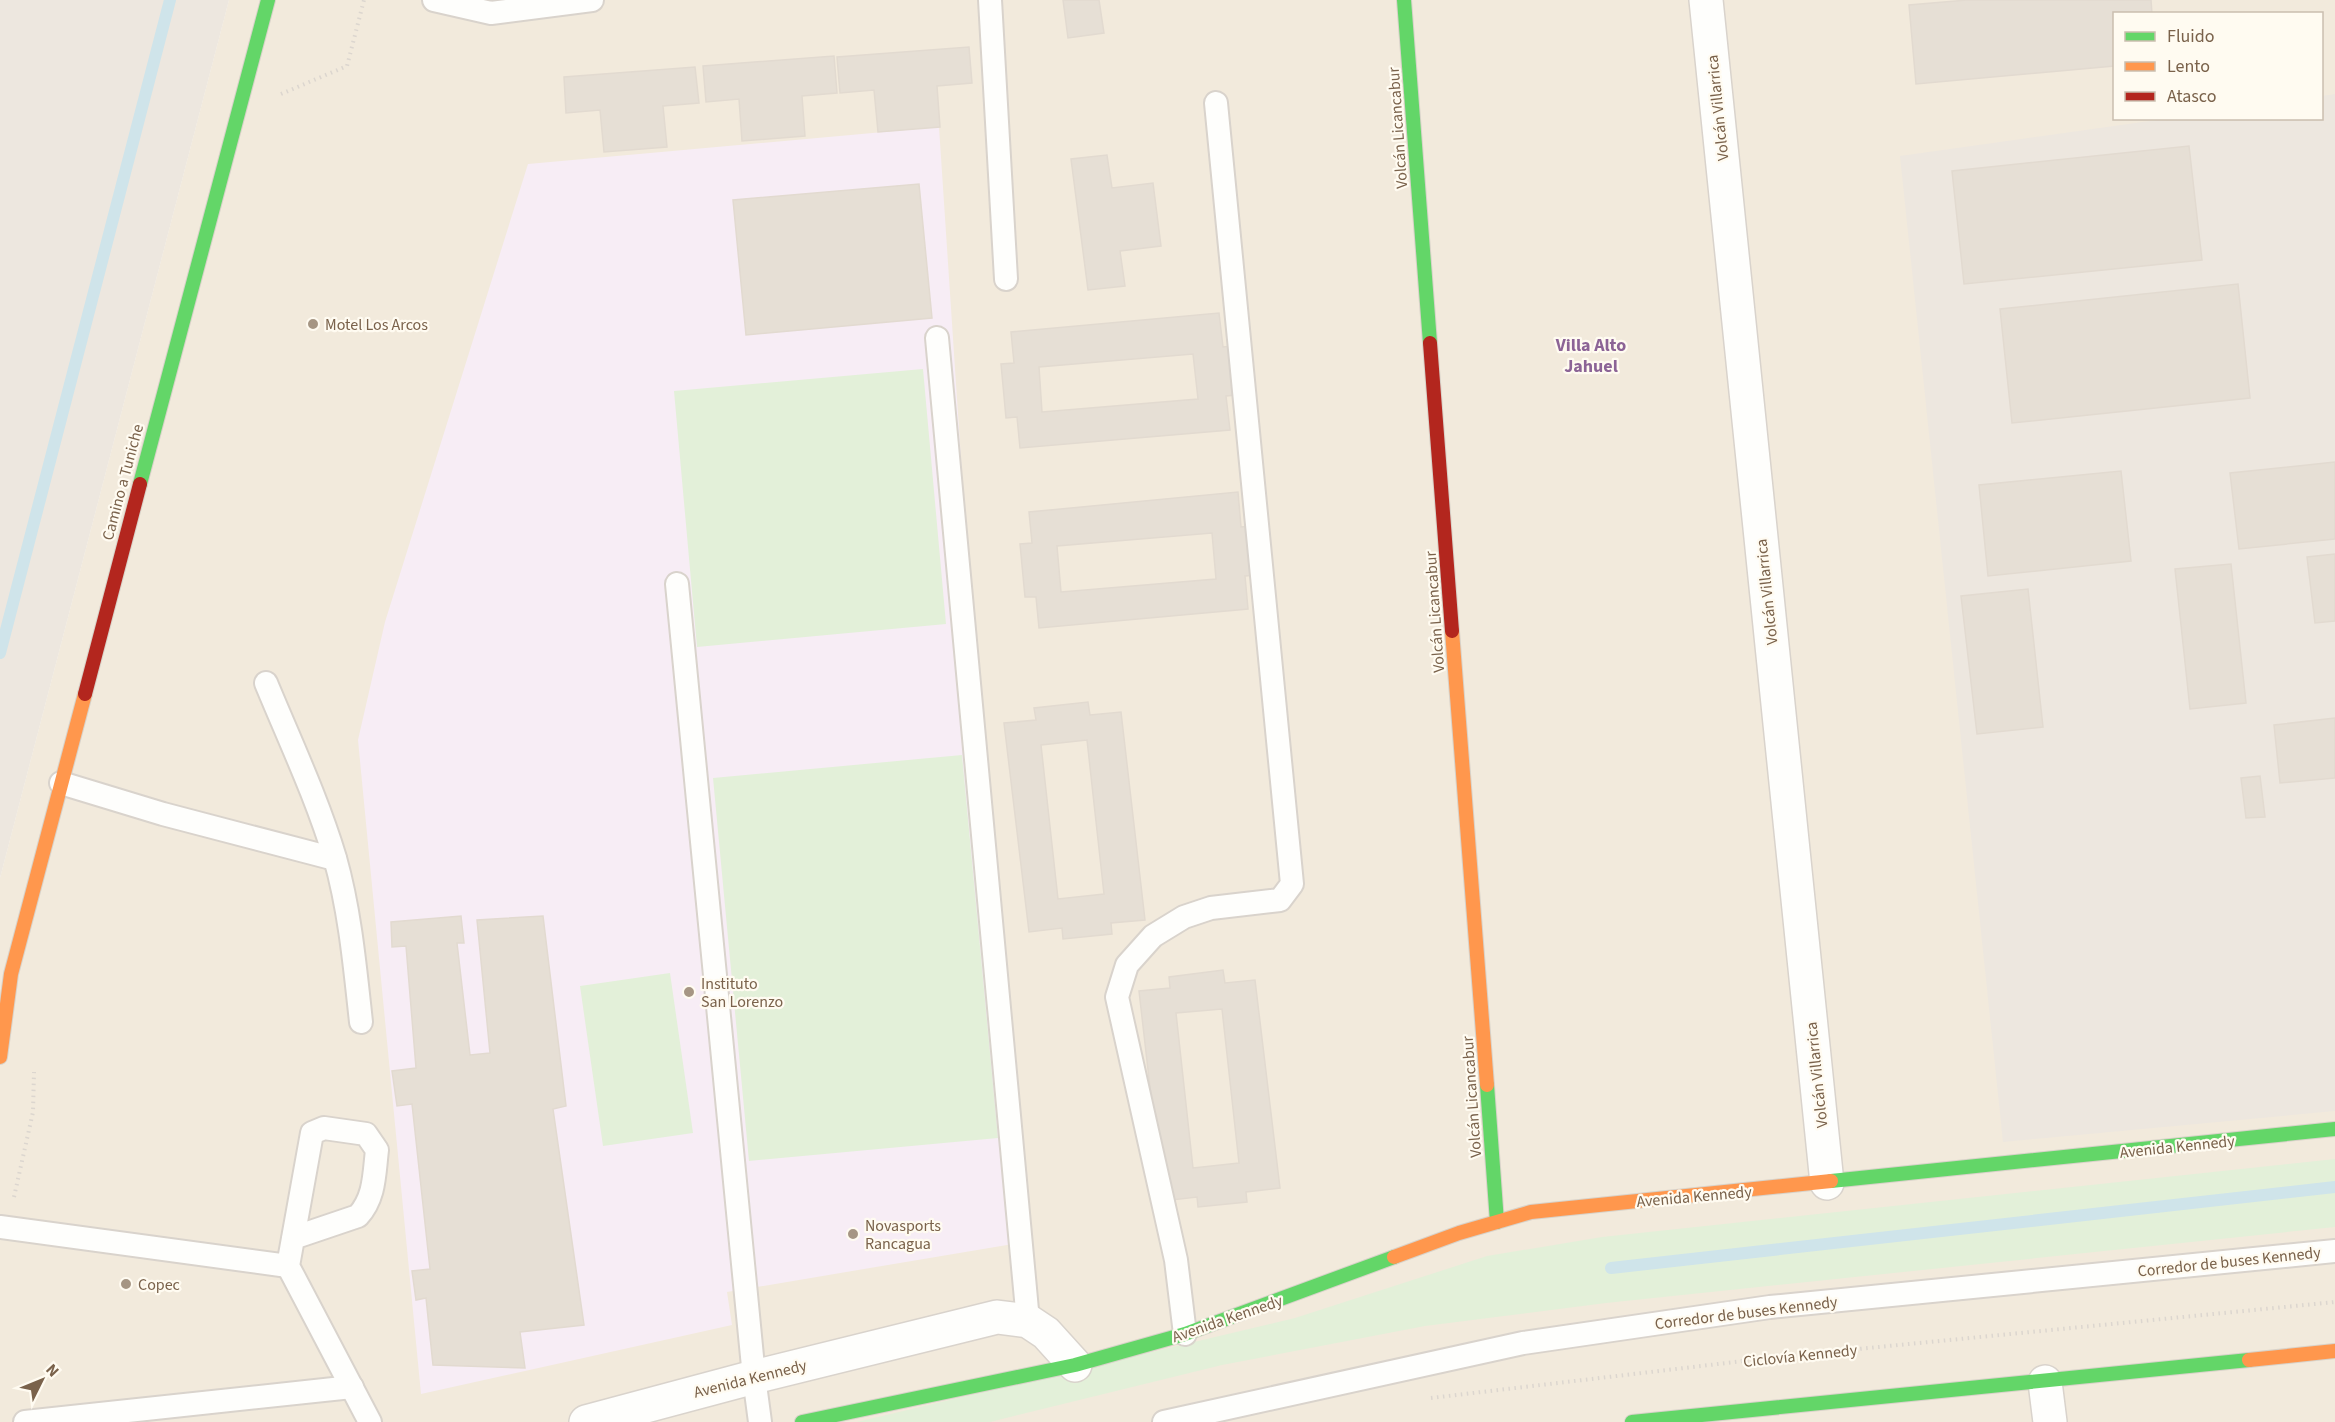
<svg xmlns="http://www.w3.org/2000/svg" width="2335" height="1422" viewBox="0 0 2335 1422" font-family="'Source Sans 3',sans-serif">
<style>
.residential{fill:#f2eadc;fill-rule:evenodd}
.industrial{fill:#ede7df}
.education{fill:#f7edf5}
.green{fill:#e3f0d9}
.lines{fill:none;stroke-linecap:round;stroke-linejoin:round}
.stream{stroke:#cfe4ea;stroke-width:12}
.building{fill:#e6dfd5;stroke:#e2dad0;stroke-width:1.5;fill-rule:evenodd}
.lane-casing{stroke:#d9d3cc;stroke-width:26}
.street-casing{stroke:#d9d3cc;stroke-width:36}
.fast-casing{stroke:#d8d2c9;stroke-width:16}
.slow-casing{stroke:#d8d2c9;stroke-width:16}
.jam-casing{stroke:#d8d2c9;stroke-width:16}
.path{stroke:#dcd6cf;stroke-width:4;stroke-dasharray:1.5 4.5;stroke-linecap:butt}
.lane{stroke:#fefefc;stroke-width:22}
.street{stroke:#fefefc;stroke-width:33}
.fast{stroke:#63d668;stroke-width:14}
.slow{stroke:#ff974d;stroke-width:14}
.jam{stroke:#b3261e;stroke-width:14}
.poi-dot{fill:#a69684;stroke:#fffbf1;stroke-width:2}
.labels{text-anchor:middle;stroke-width:4.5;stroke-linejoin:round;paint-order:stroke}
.street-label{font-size:16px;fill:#7a624b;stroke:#fffbf1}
.poi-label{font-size:16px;fill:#7a624b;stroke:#fffbf1;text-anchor:start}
.neighbourhood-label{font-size:18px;font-weight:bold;fill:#8c6496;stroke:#fffbf1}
</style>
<rect width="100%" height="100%" fill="#f9f6ee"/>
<path class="residential" d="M 229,0 L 2335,0 L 2335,1422 L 0,1422 L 0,878 ZM 2114,14 L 2322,14 L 2322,118 L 2114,118 Z"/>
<g class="industrial">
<polygon points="0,0 229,0 0,878"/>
<polygon points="2335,94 2335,1111 2003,1142 1900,156 2164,119 2322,118 2322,96"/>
</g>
<polygon class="education" points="939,127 1013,1244 727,1292 732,1325 421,1394 358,740 385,622 528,164"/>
<g class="green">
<polygon points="923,369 946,624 697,647 674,391"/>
<polygon points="962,755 998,1138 749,1161 713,778"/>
<polygon points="670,973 693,1133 603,1146 580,986"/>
<polygon points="2335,1159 2335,1227 1606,1303 1425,1326 1222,1365 990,1422 857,1422 1295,1318 1487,1256 1602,1237"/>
</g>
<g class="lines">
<g class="stream">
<polyline points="0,653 170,0"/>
<polyline points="1611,1268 2335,1187"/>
</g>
</g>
<g class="building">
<polygon points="1063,0 1099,0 1104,33 1068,38"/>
<polygon points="1967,0 2151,0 2152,14 2114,14 2114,66 1916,84 1909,5"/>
<polygon points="969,47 972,83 937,86 940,127 878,132 874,90 840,93 837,57"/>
<polygon points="834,56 837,93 802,96 805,136 742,141 739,99 706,102 703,66"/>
<polygon points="695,67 699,103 663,106 667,147 604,152 600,110 566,113 564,77"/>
<polygon points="2189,146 2202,260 1964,284 1952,171"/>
<polygon points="1107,155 1112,188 1153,183 1161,246 1120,251 1125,286 1088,290 1071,159"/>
<polygon points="919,184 932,318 746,335 733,200"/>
<polygon points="2238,284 2250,398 2012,423 2000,309"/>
<path d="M 1219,313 L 1223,347 L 1232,346 L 1237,395 L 1226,396 L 1230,430 L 1020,448 L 1017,417 L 1006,418 L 1001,364 L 1014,363 L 1011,332 ZM 1193,354 L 1198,399 L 1042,412 L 1039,367 Z"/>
<polygon points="2335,462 2335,539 2239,549 2230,473"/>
<polygon points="2121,471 2131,561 1988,576 1979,485"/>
<path d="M 1238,492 L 1241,527 L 1251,526 L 1256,575 L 1245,576 L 1248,609 L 1039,628 L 1036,597 L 1025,597 L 1020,544 L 1032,543 L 1029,512 ZM 1212,533 L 1216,579 L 1061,592 L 1057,546 Z"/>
<polygon points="2335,554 2335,621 2315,623 2307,557"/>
<polygon points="2231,564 2246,703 2190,709 2175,569"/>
<polygon points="2028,589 2043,727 1977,734 1961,596"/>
<path d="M 1088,702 L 1090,715 L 1121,712 L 1145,920 L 1111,923 L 1112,934 L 1063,939 L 1062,928 L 1029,932 L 1004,723 L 1036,720 L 1034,708 ZM 1087,740 L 1104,894 L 1058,899 L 1041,745 Z"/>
<polygon points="2335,718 2335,778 2280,783 2274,725"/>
<polygon points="2260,776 2265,817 2246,818 2241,778"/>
<polygon points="461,916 464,943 457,943 470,1055 490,1053 477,920 543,916 566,1106 553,1109 584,1325 520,1332 525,1368 433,1365 426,1298 416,1300 412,1271 430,1269 412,1104 397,1106 392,1071 416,1068 406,946 392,947 391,922"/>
<path d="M 1223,970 L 1225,983 L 1255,980 L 1280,1188 L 1246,1192 L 1247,1202 L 1198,1207 L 1197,1197 L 1163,1201 L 1139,991 L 1170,988 L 1169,977 ZM 1222,1009 L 1239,1163 L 1193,1168 L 1176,1013 Z"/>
</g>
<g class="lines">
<g class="lane-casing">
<g id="lane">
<polyline points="434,0 491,13 592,0"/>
<polyline points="990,0 1006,279"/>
<polyline points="937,338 1028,1321"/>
<polyline points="677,584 754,1377 760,1422"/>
<path d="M 266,683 C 290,741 317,798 335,858 C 350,911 355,967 361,1022"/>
<polyline points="61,783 163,814 335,859"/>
<polyline points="0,1227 288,1266"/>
<path d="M 293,1238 L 358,1216 C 375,1197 374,1175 377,1150 L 366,1134 L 324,1128 L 312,1133 L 288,1266 L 370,1422"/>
<polyline points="1185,1334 1176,1260 1117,997 1127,965 1153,936 1184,917 1211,908 1280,900 1292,884 1216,103"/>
<polyline points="25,1422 352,1387"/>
<polyline points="1164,1422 1523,1343 1770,1307 2335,1251"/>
</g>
</g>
<g class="street-casing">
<g id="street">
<polyline points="1706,0 1827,1183"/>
<polyline points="2045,1382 2050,1422"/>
<polyline points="586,1422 754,1377 997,1317 1028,1321 1046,1333 1075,1365"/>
</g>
</g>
<g class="fast-casing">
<g id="fast">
<polyline points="1404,0 1430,343"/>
<polyline points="140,484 268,0"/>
<polyline points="1487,1085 1497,1222"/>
<polyline points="1831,1181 2335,1129"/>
<polyline points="802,1422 1075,1365 1185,1334 1394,1257"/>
<polyline points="1632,1422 2249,1360"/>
</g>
</g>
<g class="slow-casing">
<g id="slow">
<polyline points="1452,631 1487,1085"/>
<polyline points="0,1057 11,974 85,694"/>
<polyline points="1394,1257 1459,1233 1531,1212 1831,1181"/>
<polyline points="2249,1360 2335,1351"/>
</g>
</g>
<g class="jam-casing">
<g id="jam">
<polyline points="1430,343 1452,631"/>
<polyline points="85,694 140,484"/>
</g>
</g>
<g class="path">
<polyline points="281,94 347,66 364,0"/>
<polyline points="14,1197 33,1112 34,1072"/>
<polyline points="1431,1398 1777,1357 2335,1302"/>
</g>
<use href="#lane" class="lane"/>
<use href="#street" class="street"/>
<use href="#fast" class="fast"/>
<use href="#slow" class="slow"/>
<use href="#jam" class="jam"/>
</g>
<g class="poi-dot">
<circle cx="313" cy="324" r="6"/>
<circle cx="689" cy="992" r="6"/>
<circle cx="853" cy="1234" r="6"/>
<circle cx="126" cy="1284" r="6"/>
</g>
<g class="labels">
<g class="street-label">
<text transform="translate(1717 108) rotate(-96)" y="6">Volcán Villarrica</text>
<text transform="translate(1397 128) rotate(-94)" y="6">Volcán Licancabur</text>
<text transform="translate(122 482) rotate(-75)" y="6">Camino a Tuniche</text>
<text transform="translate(1766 592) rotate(-96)" y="6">Volcán Villarrica</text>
<text transform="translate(1434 612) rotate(-94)" y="6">Volcán Licancabur</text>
<text transform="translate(1816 1075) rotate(-96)" y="6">Volcán Villarrica</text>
<text transform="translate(1471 1097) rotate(-94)" y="6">Volcán Licancabur</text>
<text transform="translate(2177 1146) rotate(-6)" y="6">Avenida Kennedy</text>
<text transform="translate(1694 1196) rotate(-5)" y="6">Avenida Kennedy</text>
<text transform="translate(2229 1261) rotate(-6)" y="6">Corredor de buses Kennedy</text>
<text transform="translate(1746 1312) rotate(-7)" y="6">Corredor de buses Kennedy</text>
<text transform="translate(1227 1318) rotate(-19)" y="6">Avenida Kennedy</text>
<text transform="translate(1800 1355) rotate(-6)" y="6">Ciclovía Kennedy</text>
<text transform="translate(750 1378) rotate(-14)" y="6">Avenida Kennedy</text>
</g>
<g class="poi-label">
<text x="325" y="330">Motel Los Arcos</text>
<text x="701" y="989">Instituto<tspan x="701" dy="18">San Lorenzo</tspan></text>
<text x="865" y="1231">Novasports<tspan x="865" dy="18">Rancagua</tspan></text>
<text x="138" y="1290">Copec</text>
</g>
<g class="neighbourhood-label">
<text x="1591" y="351">Villa Alto<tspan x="1591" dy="21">Jahuel</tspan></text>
</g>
</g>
<rect x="2113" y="12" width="210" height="108" fill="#fffbf1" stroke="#cabeaf" stroke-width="1.5"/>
<rect x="2125" y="32" width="30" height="9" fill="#63d668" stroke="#cabeaf" stroke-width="1.5"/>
<text x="2167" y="42" font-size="18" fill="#7a624b">Fluido</text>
<rect x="2125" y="62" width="30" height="9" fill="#ff974d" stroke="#cabeaf" stroke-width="1.5"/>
<text x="2167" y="72" font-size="18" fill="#7a624b">Lento</text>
<rect x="2125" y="92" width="30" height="9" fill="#b3261e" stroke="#cabeaf" stroke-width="1.5"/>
<text x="2167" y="102" font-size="18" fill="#7a624b">Atasco</text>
<g transform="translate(42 1380) rotate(47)" stroke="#fffbf1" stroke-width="4.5" paint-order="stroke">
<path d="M0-4.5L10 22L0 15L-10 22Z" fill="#7a624b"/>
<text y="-9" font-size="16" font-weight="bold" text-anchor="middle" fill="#7a624b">N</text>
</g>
</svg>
